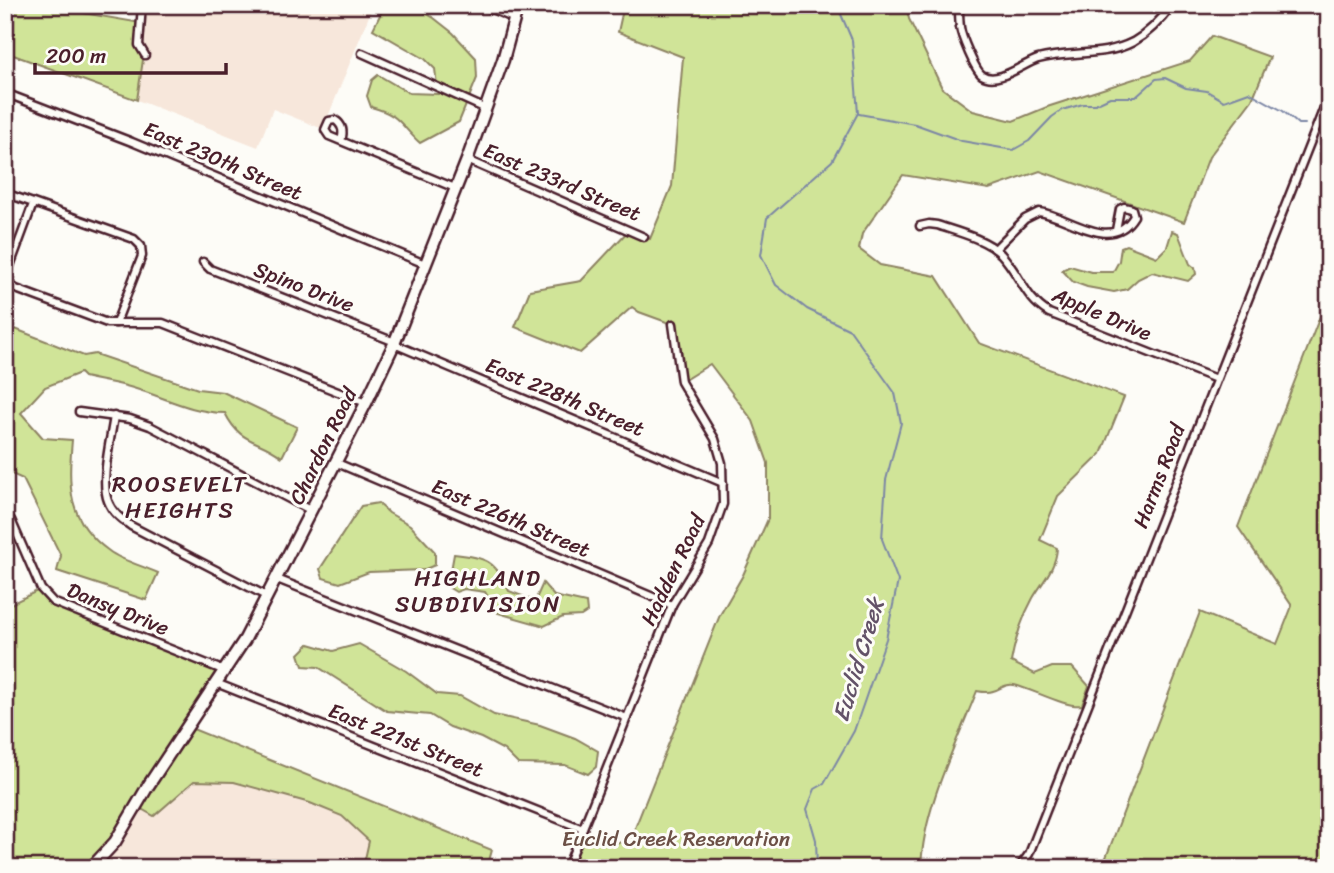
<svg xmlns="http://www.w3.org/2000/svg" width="1334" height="873" viewBox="0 0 1334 873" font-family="Sriracha,sans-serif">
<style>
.built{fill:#f7e7db}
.green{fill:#d0e498;stroke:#8d8262;stroke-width:2}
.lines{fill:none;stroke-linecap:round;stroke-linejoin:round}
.stream{stroke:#7b86a5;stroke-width:2}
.street-casing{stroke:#4a1f2b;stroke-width:11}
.primary-casing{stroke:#4a1f2b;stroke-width:15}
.street{stroke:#fdfcf7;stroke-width:6}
.primary{stroke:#fdfcf7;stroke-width:10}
.labels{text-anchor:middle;stroke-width:6;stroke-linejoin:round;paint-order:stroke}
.street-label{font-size:21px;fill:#4a1f2b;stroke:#fdfcf7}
.park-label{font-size:21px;fill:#6c5046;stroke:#fdfcf7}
.neighbourhood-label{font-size:23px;letter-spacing:2px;fill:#4a1f2b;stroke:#fdfcf7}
.water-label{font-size:23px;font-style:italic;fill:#635268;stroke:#fdfcf7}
</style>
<rect width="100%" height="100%" fill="#fdfcf7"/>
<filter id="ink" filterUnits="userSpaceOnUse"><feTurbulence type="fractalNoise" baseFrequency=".0143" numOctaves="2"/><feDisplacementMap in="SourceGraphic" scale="14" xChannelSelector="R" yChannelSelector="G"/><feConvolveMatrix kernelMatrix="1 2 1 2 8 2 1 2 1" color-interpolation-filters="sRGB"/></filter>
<g filter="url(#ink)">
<g class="built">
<polygon points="142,5 358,5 371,11 323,129 273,109 258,147 137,100 142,56 139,45"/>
<polygon points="194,781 234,782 310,803 342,816 369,841 363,868 107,868 100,860 136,806 154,816"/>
</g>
<g class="green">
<polygon points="5,5 83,5 83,13 141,23 139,45 144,53 137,100 5,52"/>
<path d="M 391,5 L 412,5 L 434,18 L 453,33 L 476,58 L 477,78 L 459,122 L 420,143 C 399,124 401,115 371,107 L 367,96 L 372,80 L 378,75 L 409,93 L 438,94 L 435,69 L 425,59 L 373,29 L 382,11 Z"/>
<path d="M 624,5 L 906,5 L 909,19 L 942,88 L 973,111 L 1013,121 L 1047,107 L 1190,61 L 1212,36 L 1270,57 L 1252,100 L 1209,157 L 1184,222 L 1040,171 L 989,189 L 903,175 L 862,234 L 859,249 L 880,265 L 936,276 L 979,343 L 1124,397 L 1101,454 L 1058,496 L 1040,540 L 1057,548 C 1056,568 1043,581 1033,598 C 1022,618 1015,640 1011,662 L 1035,674 L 1052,667 L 1072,667 L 1089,686 L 1082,705 C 1066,708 1032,689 1014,685 C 1005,683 1001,689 993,691 C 988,693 983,692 977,691 C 955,746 923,809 921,868 L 594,868 L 571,859 L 583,829 L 612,842 L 629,843 L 720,615 L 743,575 L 768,519 L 768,463 L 753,421 L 710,364 L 681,382 L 672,324 L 639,312 L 632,307 L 580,353 L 515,327 L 530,290 L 581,281 L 629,230 L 650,239 L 672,186 L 683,57 L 618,32 Z"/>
<polygon points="1172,231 1178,233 1190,264 1195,268 1196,274 1188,281 1152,272 1138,279 1127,289 1114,292 1087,287 1073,282 1062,270 1070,266 1091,272 1113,272 1119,261 1121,247 1126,245 1157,257 1167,247"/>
<polygon points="1329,293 1329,868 1102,868 1200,612 1277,644 1292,606 1238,527"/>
<path d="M 5,325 L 84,356 L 95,354 L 198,389 L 223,392 L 297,427 L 282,457 C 257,438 241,445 225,413 C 192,413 164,397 133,388 C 117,383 100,381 84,377 L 80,373 L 45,387 L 21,413 L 43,438 L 72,440 C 68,486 67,521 109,551 C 122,561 143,566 158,573 L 146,600 L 57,571 L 61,556 L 23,479 L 5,471 Z"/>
<polygon points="378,503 389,513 410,525 435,552 435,565 423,570 369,572 340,583 323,578 320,569 361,506"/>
<path d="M 454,554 C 486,557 496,561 509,591 L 535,601 L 543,583 L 554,596 L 586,603 L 587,612 L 581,616 L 563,617 L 544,626 L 498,613 L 485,592 L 464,589 L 456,592 L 448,587 Z"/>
<polygon points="41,589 46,596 225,671 188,727 492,850 487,868 363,868 369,841 342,816 310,803 234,782 194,781 154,816 136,806 100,860 107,868 8,868 5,863 5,597 9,605"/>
<polygon points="309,644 333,651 359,644 406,671 437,694 460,696 494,715 540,725 575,738 598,751 596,767 588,774 565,765 518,764 504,750 481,738 450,727 430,715 387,711 318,667 303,666 299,654"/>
</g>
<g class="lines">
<g class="stream">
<polyline points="859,114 915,124 962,141 1013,150 1029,141 1052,117 1062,110 1083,104 1095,104 1110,97 1136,97 1156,79 1165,78 1186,88 1207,91 1224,101 1249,92 1283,111 1298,124 1305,124"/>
<polyline points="817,868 816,840 807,809 815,789 824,784 854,731 886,639 898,581 882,539 886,480 901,423 895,393 850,330 807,309 776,285 761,255 767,218 832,161 858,113 852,40 837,5"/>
</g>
<g class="street-casing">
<g id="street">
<polyline points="142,5 139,45 145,55"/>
<polyline points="482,5 515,19"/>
<path d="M 959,5 C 959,12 959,20 960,27 C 961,36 975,70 982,75 C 998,85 1023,64 1038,59 C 1069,50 1102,58 1133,42 C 1149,33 1161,20 1172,5"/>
<polyline points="362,53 486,109"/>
<polyline points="5,93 132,142 425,264"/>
<path d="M 341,141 C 344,132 343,125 335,120 L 329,121 L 325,130 L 329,136 L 341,141 L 455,188"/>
<polyline points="467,160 644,237"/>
<polyline points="5,193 134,239 141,246 142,256 116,323"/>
<polyline points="33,204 7,274 9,284 16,289 107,323 163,323 366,403"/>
<path d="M 920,226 L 929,224 L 937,225 C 958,232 986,239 1001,254 C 1020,274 1024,298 1049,313 L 1216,379"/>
<path d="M 995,249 L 1025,219 L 1039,212 C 1069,216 1111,254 1134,216 L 1132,209 L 1124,207 L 1120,209 L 1116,230"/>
<polyline points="203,262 210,269 395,342"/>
<polyline points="394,344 723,483"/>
<polyline points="79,412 130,419 150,426 312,511"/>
<path d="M 114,416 C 111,438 100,481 108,501 C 112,512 121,519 131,526 L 268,597"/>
<polyline points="337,463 672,605"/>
<polyline points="5,515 11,520 41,589 53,602 225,671"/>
<polyline points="277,579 627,718"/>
<polyline points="216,683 583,829"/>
<polyline points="567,868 672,605 709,544 723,504 722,463 715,439 681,382 673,324"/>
<polyline points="1019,868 1029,854 1329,95"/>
</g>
</g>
<g class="primary-casing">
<polyline id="primary" points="91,868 115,842 148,786 245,639 366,403 394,344 467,160 503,60 518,5"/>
</g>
<use href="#street" class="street"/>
<use href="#primary" class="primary"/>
</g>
</g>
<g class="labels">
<g class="street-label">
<text transform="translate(223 161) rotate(23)" y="7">East 230th Street</text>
<text transform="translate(562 182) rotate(23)" y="7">East 233rd Street</text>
<text transform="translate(304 287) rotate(21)" y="7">Spino Drive</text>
<text transform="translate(1102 314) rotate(23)" y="7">Apple Drive</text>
<text transform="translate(565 397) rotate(23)" y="7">East 228th Street</text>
<text transform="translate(323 446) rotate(-64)" y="7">Chardon Road</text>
<text transform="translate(1159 476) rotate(-69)" y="7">Harms Road</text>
<text transform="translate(511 518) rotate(23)" y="7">East 226th Street</text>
<text transform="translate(673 570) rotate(-64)" y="7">Hadden Road</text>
<text transform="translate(118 609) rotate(22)" y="7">Dansy Drive</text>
<text transform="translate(406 740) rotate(22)" y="7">East 221st Street</text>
</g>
<g class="park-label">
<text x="676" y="846">Euclid Creek Reservation</text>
</g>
<g class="neighbourhood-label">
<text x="180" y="492">ROOSEVELT<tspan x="180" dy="26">HEIGHTS</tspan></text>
<text x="478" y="586">HIGHLAND<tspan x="478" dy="26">SUBDIVISION</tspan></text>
</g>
<g class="water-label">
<text transform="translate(858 660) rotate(-73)" y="8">Euclid Creek</text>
</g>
</g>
<rect width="1334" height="873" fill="none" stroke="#fdfcf7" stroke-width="28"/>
<rect x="14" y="14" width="1306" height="845" fill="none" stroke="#4a1f2b" stroke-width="2.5" filter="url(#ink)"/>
<path d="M35 63v10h191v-10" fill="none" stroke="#4a1f2b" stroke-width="3.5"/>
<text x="46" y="63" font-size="21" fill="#4a1f2b" stroke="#fdfcf7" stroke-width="5" paint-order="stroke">200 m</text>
</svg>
